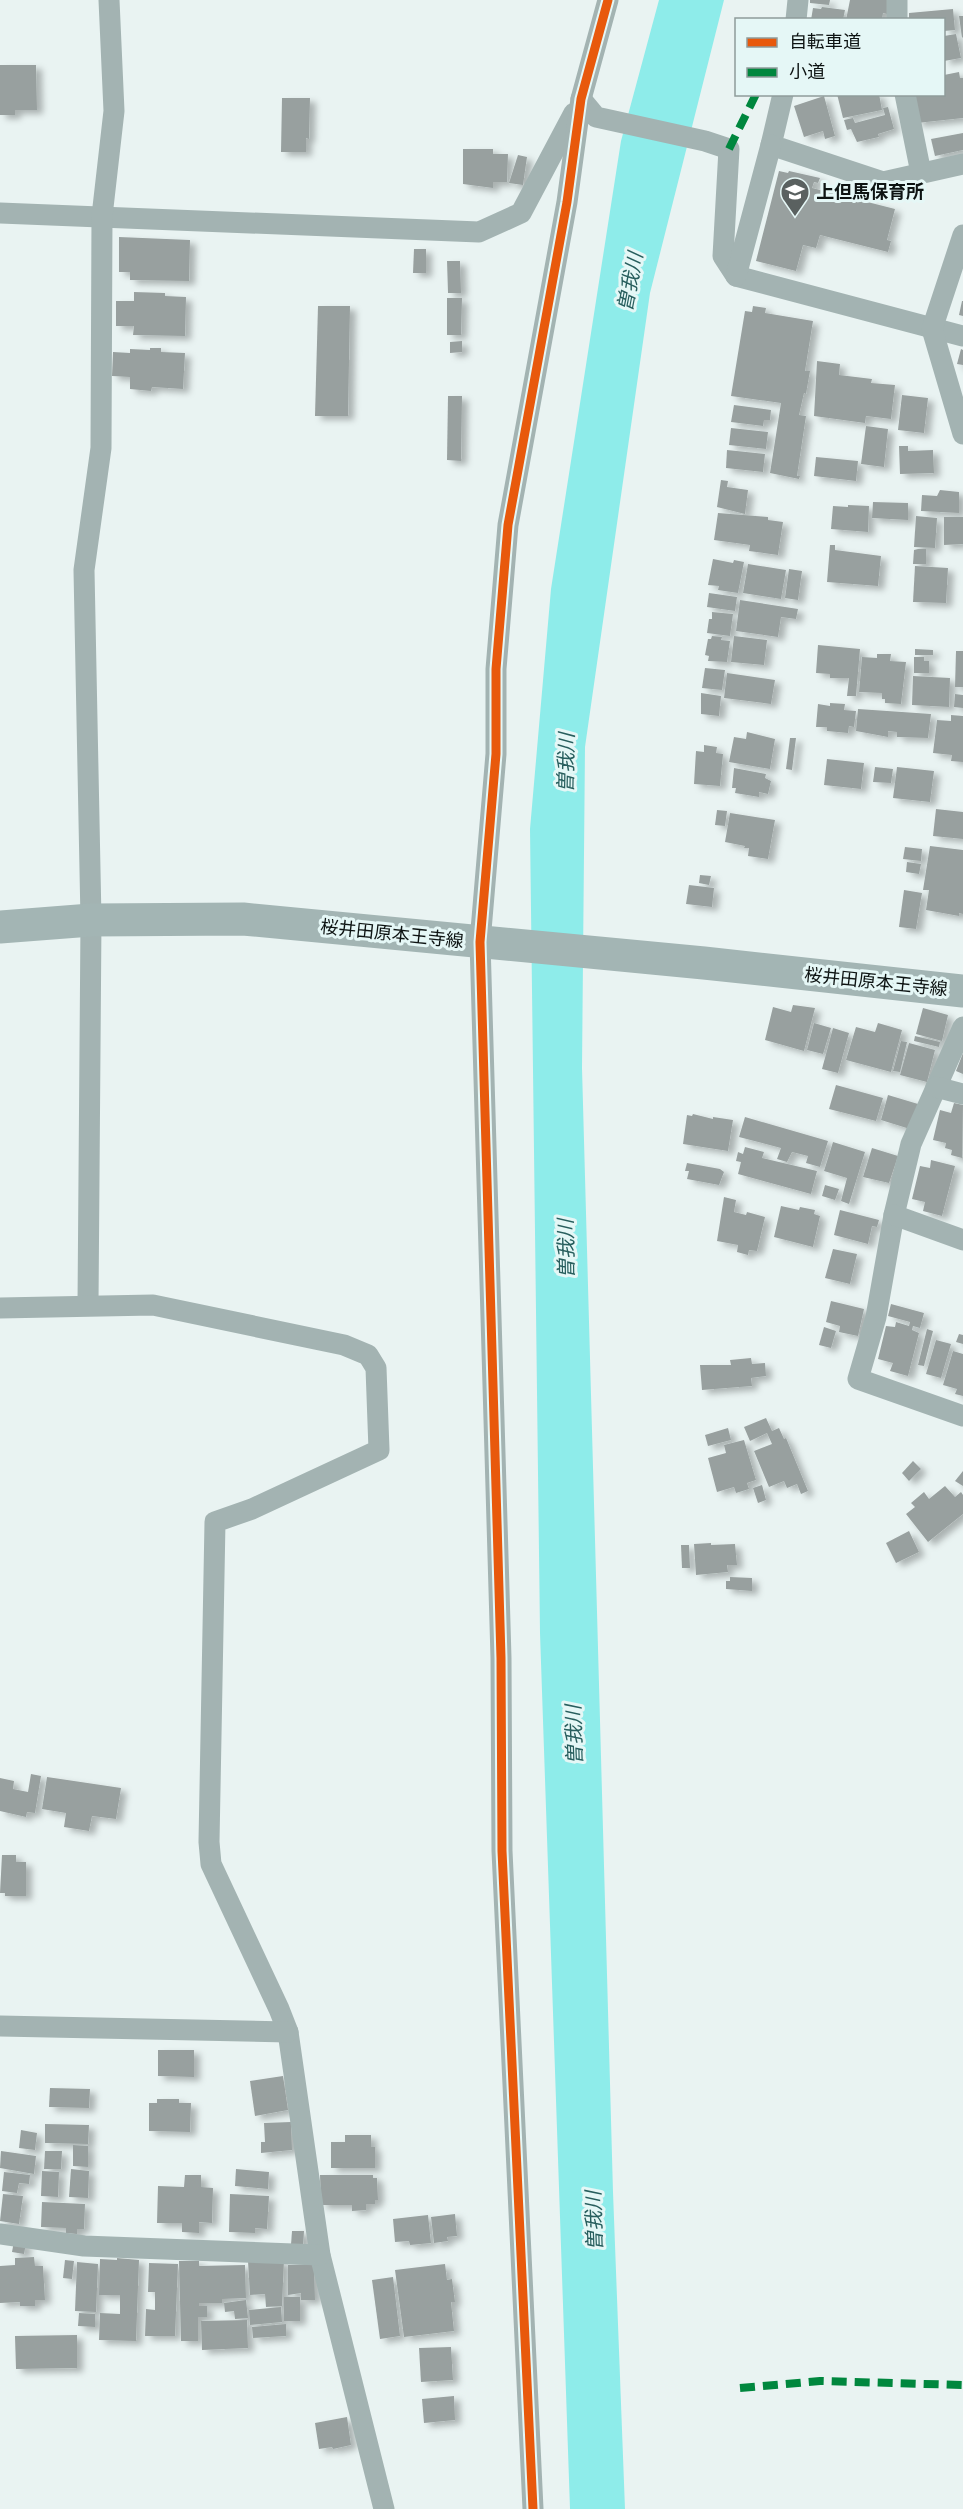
<svg xmlns="http://www.w3.org/2000/svg" width="963" height="2509" viewBox="0 0 963 2509" font-family="'DejaVu Sans','Noto Sans JP',sans-serif">
<style>
.water{fill:#8eecea}
.building{fill:#98a09f;filter:url(#shadow)}
.lines{fill:none;stroke-linecap:round;stroke-linejoin:round}
.street{stroke:#a3b3b2;stroke-width:21}
.primary{stroke:#a3b5b4;stroke-width:33}
.quiet{stroke:#00873e;stroke-width:8;stroke-dasharray:15 8;stroke-linecap:butt}
.cycleway-casing{stroke:#e5f7f6;stroke-width:13}
.cycleway{stroke:#e8590c;stroke-width:9}
.labels{text-anchor:middle;stroke-width:6;stroke-linejoin:round;paint-order:stroke}
.poi-label{font-size:18px;font-weight:bold;fill:#0d1312;stroke:#e5f7f6;text-anchor:start}
.street-label{font-size:18px;fill:#0d1312;stroke:#e5f7f6}
.water-label{font-size:20px;font-style:italic;fill:#275e5d;stroke:#e5f7f6}
</style>
<defs>
<filter id="shadow"><feDropShadow dx="6" dy="4" stdDeviation="3" flood-color="#0004"/></filter>
</defs>
<rect width="100%" height="100%" fill="#e9f3f2"/>
<polygon class="water" points="659,0 724,0 650,293 585,747 582,1068 613,2192 625,2509 570,2509 540,1633 530,829 551,589 621,141"/>
<g class="building">
<polygon points="810,0 830,0 829,5 810,3"/>
<polygon points="850,0 888,0 887,14 883,13 882,20 846,20"/>
<polygon points="822,7 845,10 843,20 811,20 813,8 821,9"/>
<polygon points="953,9 955,30 944,31 944,20 909,20 909,13"/>
<polygon points="959,16 963,16 963,37 962,38"/>
<polygon points="956,34 961,58 944,61 944,36"/>
<polygon points="0,65 36,65 37,110 15,110 15,115 0,115"/>
<polygon points="959,72 960,78 963,78 963,118 917,123 912,94 944,94 944,75"/>
<polygon points="837,94 879,94 882,110 843,118"/>
<polygon points="824,96 835,136 825,139 823,131 804,137 794,106"/>
<polygon points="282,98 310,98 309,139 306,138 306,152 281,152"/>
<polygon points="888,107 894,129 878,134 879,137 857,142 851,129 847,130 844,120 853,118 855,123 885,115 883,108"/>
<polygon points="963,133 963,150 935,156 931,139"/>
<polygon points="463,149 493,149 493,154 508,154 507,182 493,182 493,188 463,184"/>
<polygon points="518,155 527,157 523,185 509,183"/>
<polygon points="779,171 788,173 789,171 820,178 818,183 814,182 812,188 895,209 887,240 891,241 888,252 820,235 816,248 803,245 796,271 756,261"/>
<polygon points="119,237 190,240 189,281 130,280 130,272 119,272"/>
<polygon points="414,249 426,249 426,273 413,273"/>
<polygon points="447,261 460,261 461,293 448,293"/>
<polygon points="134,292 165,293 165,296 186,297 185,336 133,335 134,326 116,326 116,301 134,301"/>
<polygon points="447,298 462,298 461,335 447,335"/>
<polygon points="962,301 963,301 963,316 959,315"/>
<polygon points="318,306 350,306 348,416 315,416"/>
<polygon points="753,306 766,308 765,313 813,321 805,371 810,371 806,394 804,393 799,415 806,416 797,476 800,476 799,479 770,473 781,403 731,396 745,311 752,312"/>
<polygon points="462,341 462,352 450,353 450,342"/>
<polygon points="150,348 161,348 161,352 185,353 183,389 152,387 151,391 130,389 130,377 112,376 113,352 130,353 130,349 150,350"/>
<polygon points="961,349 963,350 963,365 957,364"/>
<polygon points="817,361 840,364 839,375 872,379 871,383 895,385 891,419 866,416 865,423 814,416"/>
<polygon points="902,395 928,398 924,433 898,430"/>
<polygon points="448,396 462,396 461,461 447,460"/>
<polygon points="734,405 771,410 770,420 764,420 763,426 731,422"/>
<polygon points="866,426 888,429 884,467 861,464"/>
<polygon points="731,428 768,432 766,449 729,445"/>
<polygon points="899,446 908,446 908,451 933,450 934,473 900,474"/>
<polygon points="727,450 765,454 763,472 726,468"/>
<polygon points="816,457 858,461 856,481 814,476"/>
<polygon points="721,480 728,481 727,487 748,490 745,514 717,507"/>
<polygon points="940,490 959,492 959,513 921,511 922,495 937,496"/>
<polygon points="873,502 908,503 908,520 872,518"/>
<polygon points="848,505 869,506 868,532 831,529 833,506 848,507"/>
<polygon points="718,513 768,517 768,520 783,522 778,555 749,551 750,545 714,540"/>
<polygon points="916,516 937,518 935,548 914,547"/>
<polygon points="944,517 963,517 963,544 944,545"/>
<polygon points="830,545 835,545 835,550 881,556 878,586 827,582"/>
<polygon points="918,549 926,549 926,564 913,564 914,550"/>
<polygon points="713,559 733,563 734,560 744,562 738,593 718,590 719,586 708,585"/>
<polygon points="748,564 786,570 781,599 743,593"/>
<polygon points="915,566 948,568 946,603 913,602"/>
<polygon points="789,569 802,571 798,600 785,598"/>
<polygon points="709,593 737,597 735,611 707,607"/>
<polygon points="740,600 798,609 796,619 781,617 778,637 736,631"/>
<polygon points="712,612 733,614 730,636 707,633 709,619 712,619"/>
<polygon points="712,636 722,637 721,640 730,641 727,662 708,661 709,656 705,655 708,639 711,639"/>
<polygon points="734,636 767,640 764,665 731,662"/>
<polygon points="818,645 860,649 856,696 847,696 849,678 830,678 830,674 816,673"/>
<polygon points="915,649 933,650 933,655 915,655"/>
<polygon points="956,651 963,651 963,687 955,687"/>
<polygon points="877,654 891,654 890,661 906,662 901,704 885,703 885,699 882,699 882,693 859,692 862,657 877,658"/>
<polygon points="914,657 924,657 924,661 929,661 929,673 914,673"/>
<polygon points="705,668 725,670 722,690 702,688"/>
<polygon points="727,673 775,680 771,704 724,698"/>
<polygon points="913,676 950,678 949,707 912,705"/>
<polygon points="701,693 721,696 719,716 701,714"/>
<polygon points="955,694 963,695 963,708 954,707"/>
<polygon points="830,703 845,704 844,710 856,711 854,727 849,726 848,733 827,731 827,727 816,727 818,704 830,706"/>
<polygon points="858,709 931,714 928,738 897,737 897,732 888,731 888,737 856,731"/>
<polygon points="951,715 963,716 963,762 951,761 952,755 933,753 937,720 951,721"/>
<polygon points="747,732 775,739 770,769 729,762 734,737 746,739"/>
<polygon points="790,738 796,738 792,770 786,769"/>
<polygon points="704,745 717,747 716,753 723,754 720,786 694,784 696,751 704,752"/>
<polygon points="827,759 864,763 861,789 824,785"/>
<polygon points="875,767 893,769 891,783 873,782"/>
<polygon points="897,767 934,771 930,802 893,798"/>
<polygon points="734,768 766,774 765,778 771,781 768,794 759,792 759,797 735,793 736,788 732,788"/>
<polygon points="936,809 963,812 963,839 933,836"/>
<polygon points="717,810 727,811 725,826 715,825"/>
<polygon points="730,813 775,820 768,859 748,856 749,848 744,848 745,846 725,842"/>
<polygon points="930,846 963,850 963,914 959,913 959,916 926,910 929,890 923,890"/>
<polygon points="905,847 922,849 921,861 903,859"/>
<polygon points="907,862 921,864 919,874 906,872"/>
<polygon points="700,875 711,876 709,885 699,883"/>
<polygon points="689,885 714,888 712,907 686,904"/>
<polygon points="904,890 922,893 916,929 899,927"/>
<polygon points="793,1005 815,1008 804,1051 765,1040 773,1007 791,1012"/>
<polygon points="923,1008 948,1015 942,1041 916,1034"/>
<polygon points="814,1023 831,1028 823,1054 807,1050"/>
<polygon points="878,1023 902,1030 891,1072 846,1060 856,1027 875,1032"/>
<polygon points="833,1028 849,1033 838,1073 822,1069"/>
<polygon points="915,1036 940,1042 939,1047 914,1041"/>
<polygon points="901,1041 907,1042 900,1072 893,1071"/>
<polygon points="909,1043 935,1050 927,1082 900,1075"/>
<polygon points="963,1053 963,1074 956,1071"/>
<polygon points="836,1085 883,1098 876,1121 829,1109"/>
<polygon points="888,1095 918,1104 910,1129 881,1120"/>
<polygon points="954,1103 963,1105 962,1158 951,1155 952,1150 945,1148 946,1143 933,1140 940,1110 951,1113"/>
<polygon points="693,1114 713,1119 713,1117 733,1120 728,1151 683,1144 687,1115 692,1116"/>
<polygon points="745,1117 828,1141 820,1167 806,1163 808,1156 792,1152 787,1162 777,1159 781,1148 739,1137"/>
<polygon points="833,1142 865,1152 849,1204 841,1201 847,1178 824,1171"/>
<polygon points="745,1147 764,1152 762,1158 817,1171 811,1194 738,1174 741,1162 736,1161 738,1152 743,1154"/>
<polygon points="872,1148 898,1156 889,1183 863,1177"/>
<polygon points="931,1160 955,1166 942,1216 923,1211 925,1202 912,1199 920,1166 930,1168"/>
<polygon points="687,1163 720,1169 724,1172 719,1185 687,1179 689,1171 685,1171"/>
<polygon points="825,1185 839,1189 835,1200 822,1196"/>
<polygon points="724,1197 736,1200 734,1212 746,1215 747,1212 765,1217 757,1251 749,1250 748,1255 737,1252 738,1245 717,1241"/>
<polygon points="781,1206 799,1210 800,1207 815,1210 814,1214 820,1216 813,1247 774,1237"/>
<polygon points="840,1210 879,1220 877,1227 872,1226 868,1244 834,1235"/>
<polygon points="833,1249 857,1254 850,1284 825,1278"/>
<polygon points="831,1301 864,1309 858,1336 839,1332 840,1326 826,1322"/>
<polygon points="891,1304 924,1313 920,1328 913,1326 912,1330 919,1333 908,1376 890,1371 893,1363 878,1359 886,1326 895,1327 896,1322 909,1326 910,1322 888,1316"/>
<polygon points="824,1327 836,1331 831,1348 819,1345"/>
<polygon points="927,1329 933,1331 924,1366 918,1365"/>
<polygon points="959,1334 963,1335 963,1344 956,1342"/>
<polygon points="936,1340 951,1344 941,1378 926,1374"/>
<polygon points="953,1351 963,1354 963,1396 955,1394 957,1389 943,1385"/>
<polygon points="751,1358 752,1364 765,1363 766,1376 751,1378 752,1386 702,1390 700,1365 731,1365 730,1360"/>
<polygon points="766,1418 772,1431 779,1428 784,1439 786,1438 808,1491 801,1494 797,1484 787,1488 784,1481 769,1487 754,1451 772,1444 767,1433 750,1441 744,1427"/>
<polygon points="728,1428 731,1440 708,1446 705,1435"/>
<polygon points="744,1440 756,1480 747,1483 749,1489 736,1493 734,1487 717,1492 708,1458 726,1453 724,1445"/>
<polygon points="913,1461 921,1469 909,1481 902,1473"/>
<polygon points="963,1471 963,1486 955,1481"/>
<polygon points="762,1485 766,1500 758,1503 753,1488"/>
<polygon points="945,1486 955,1497 961,1492 963,1495 963,1514 928,1542 906,1514 915,1507 911,1503 924,1492 929,1499"/>
<polygon points="909,1531 919,1552 896,1563 886,1543"/>
<polygon points="711,1543 711,1545 735,1544 737,1565 727,1565 728,1572 696,1575 694,1544"/>
<polygon points="681,1545 689,1545 690,1568 682,1568"/>
<polygon points="730,1577 752,1578 752,1591 726,1589 726,1581 730,1581"/>
<polygon points="31,1774 41,1776 35,1813 27,1812 26,1817 0,1811 0,1778 14,1781 13,1789 28,1792"/>
<polygon points="47,1777 121,1788 116,1819 92,1816 89,1831 64,1827 66,1813 42,1809"/>
<polygon points="2,1855 16,1855 16,1862 26,1862 26,1896 5,1896 5,1893 0,1893"/>
<polygon points="158,2050 194,2050 194,2077 158,2076"/>
<polygon points="283,2076 288,2110 255,2116 250,2081"/>
<polygon points="50,2088 90,2089 89,2108 49,2107"/>
<polygon points="157,2099 179,2099 179,2103 191,2103 190,2132 149,2131 149,2103 157,2103"/>
<polygon points="291,2122 292,2150 261,2153 261,2142 265,2142 264,2123"/>
<polygon points="45,2124 89,2125 88,2144 45,2143"/>
<polygon points="21,2130 37,2133 35,2150 19,2148"/>
<polygon points="345,2135 371,2135 371,2147 375,2147 375,2168 331,2168 331,2142 345,2142"/>
<polygon points="73,2145 88,2146 88,2167 73,2166"/>
<polygon points="1,2151 36,2156 34,2174 0,2168"/>
<polygon points="45,2151 62,2151 61,2169 44,2169"/>
<polygon points="71,2169 89,2171 88,2198 69,2197"/>
<polygon points="236,2169 269,2172 268,2189 235,2186"/>
<polygon points="42,2171 59,2172 58,2197 41,2196"/>
<polygon points="4,2172 30,2175 29,2184 19,2183 17,2193 2,2191"/>
<polygon points="185,2175 201,2175 201,2187 213,2188 212,2223 199,2222 199,2233 182,2232 182,2223 157,2223 158,2186 184,2187"/>
<polygon points="320,2175 373,2175 373,2178 377,2178 378,2200 375,2200 375,2204 366,2204 366,2210 352,2211 352,2205 321,2205"/>
<polygon points="3,2194 23,2196 19,2224 0,2221"/>
<polygon points="230,2194 269,2196 267,2229 255,2228 255,2233 229,2232"/>
<polygon points="42,2202 85,2204 84,2229 77,2229 77,2234 66,2233 66,2228 41,2227"/>
<polygon points="455,2214 457,2236 447,2237 448,2241 434,2243 431,2217"/>
<polygon points="428,2215 431,2243 410,2245 409,2241 395,2242 393,2219"/>
<polygon points="292,2231 304,2231 303,2246 291,2245"/>
<polygon points="14,2241 26,2243 24,2254 12,2252"/>
<polygon points="34,2257 35,2266 43,2266 45,2300 35,2300 35,2306 20,2306 20,2302 0,2303 0,2266 15,2265 15,2258"/>
<polygon points="117,2258 139,2260 136,2341 99,2340 100,2313 120,2314 120,2295 99,2295 100,2259 117,2260"/>
<polygon points="65,2260 74,2261 72,2279 63,2278"/>
<polygon points="284,2260 282,2306 266,2307 265,2294 250,2295 248,2261"/>
<polygon points="179,2261 199,2261 199,2266 245,2265 246,2298 222,2299 222,2303 199,2303 199,2306 207,2306 207,2317 198,2317 198,2341 181,2341"/>
<polygon points="77,2262 98,2264 96,2312 75,2311"/>
<polygon points="149,2263 178,2264 175,2336 145,2336 146,2309 155,2310 155,2292 148,2292"/>
<polygon points="314,2264 315,2300 301,2300 301,2293 288,2295 288,2265"/>
<polygon points="445,2264 447,2280 452,2279 455,2302 451,2302 454,2331 404,2337 395,2270"/>
<polygon points="393,2277 400,2336 380,2339 372,2280"/>
<rect x="284" y="2297" width="16" height="24"/>
<polygon points="246,2300 248,2318 235,2319 234,2311 225,2312 224,2303"/>
<polygon points="281,2307 282,2322 250,2325 249,2310"/>
<polygon points="79,2313 95,2314 95,2327 78,2326"/>
<polygon points="247,2320 248,2348 202,2350 201,2321"/>
<polygon points="286,2324 286,2336 253,2338 252,2327"/>
<polygon points="77,2335 77,2368 16,2369 15,2336"/>
<polygon points="451,2347 453,2380 421,2382 419,2348"/>
<polygon points="454,2396 455,2420 424,2423 422,2399"/>
<polygon points="347,2417 351,2445 333,2449 332,2447 319,2449 315,2423"/>
</g>
<g class="lines">
<g class="street">
<polyline points="796,20 798,0"/>
<polyline points="897,20 897,0"/>
<polyline points="783,94 771,145 883,182 963,164"/>
<polyline points="905,94 921,173"/>
<polyline points="581,99 596,117 705,141 729,149 723,256 736,276 963,336"/>
<polyline points="0,213 479,232 521,213 574,113"/>
<polyline points="963,235 932,329 963,434"/>
<polyline points="736,276 771,145"/>
<polyline points="963,1027 911,1144 894,1215 876,1317 858,1379 963,1416"/>
<polyline points="936,1087 963,1094"/>
<polyline points="894,1215 963,1240"/>
<polyline points="88,1305 91,920 84,570 101,448 102,216 114,111 109,0"/>
<polyline points="0,1308 153,1305 344,1345 368,1355 376,1368 379,1450 252,1509 215,1522 209,1842 211,1864 279,2009 288,2032 320,2255 384,2509"/>
<polyline points="0,2026 288,2032"/>
<polyline points="0,2234 84,2246 320,2255"/>
<polyline points="533,2509 502,1851 501,1658 480,942 496,754 496,669 508,525 567,202 581,99 608,0"/>
</g>
<polyline class="primary" points="0,927 91,920 243,919 704,963 963,991"/>
<g class="quiet">
<polyline points="729,149 756,94"/>
<polyline points="740,2388 820,2381 963,2385"/>
</g>
<g class="cycleway-casing">
<polyline id="cycleway" points="533,2509 502,1851 501,1658 480,942 496,754 496,669 508,525 567,202 581,99 608,0"/>
</g>
<use href="#cycleway" class="cycleway"/>
</g>
<defs>
<g id="school-pin" transform="scale(1.5)"><path d="M0 17L-7.5 6A9.5 9.5 0 1 1 7.5 6Z" fill="#5a6160" stroke="#e5f7f6"/><path d="M0-5L7-2L0 1L-7-2ZM-4 1L0 2.5L4 1V4Q0 6-4 4Z" fill="#fff"/></g>
</defs>
<g fill-rule="evenodd">
<use href="#school-pin" x="795" y="192"/>
</g>
<g class="labels">
<g class="poi-label">
<text x="816" y="198">上但馬保育所</text>
</g>
<g class="street-label">
<text transform="translate(392 934) rotate(6)" y="6">桜井田原本王寺線</text>
<text transform="translate(876 982) rotate(6)" y="6">桜井田原本王寺線</text>
</g>
<g class="water-label">
<text transform="translate(630 282) rotate(-79)" y="7">曽我川</text>
<text transform="translate(566 763) rotate(-89)" y="7">曽我川</text>
<text transform="translate(566 1249) rotate(-91)" y="7">曽我川</text>
<text transform="translate(574 1735) rotate(-92)" y="7">曽我川</text>
<text transform="translate(594 2221) rotate(-92)" y="7">曽我川</text>
</g>
</g>
<rect x="735" y="18" width="210" height="78" fill="#e5f7f6" stroke="#8f9c9b" stroke-width="1.5"/>
<rect x="747" y="38" width="30" height="9" fill="#e8590c" stroke="#8f9c9b" stroke-width="1.5"/>
<text x="789" y="48" font-size="18" fill="#0d1312">自転車道</text>
<rect x="747" y="68" width="30" height="9" fill="#00873e" stroke="#8f9c9b" stroke-width="1.5"/>
<text x="789" y="78" font-size="18" fill="#0d1312">小道</text>
</svg>
